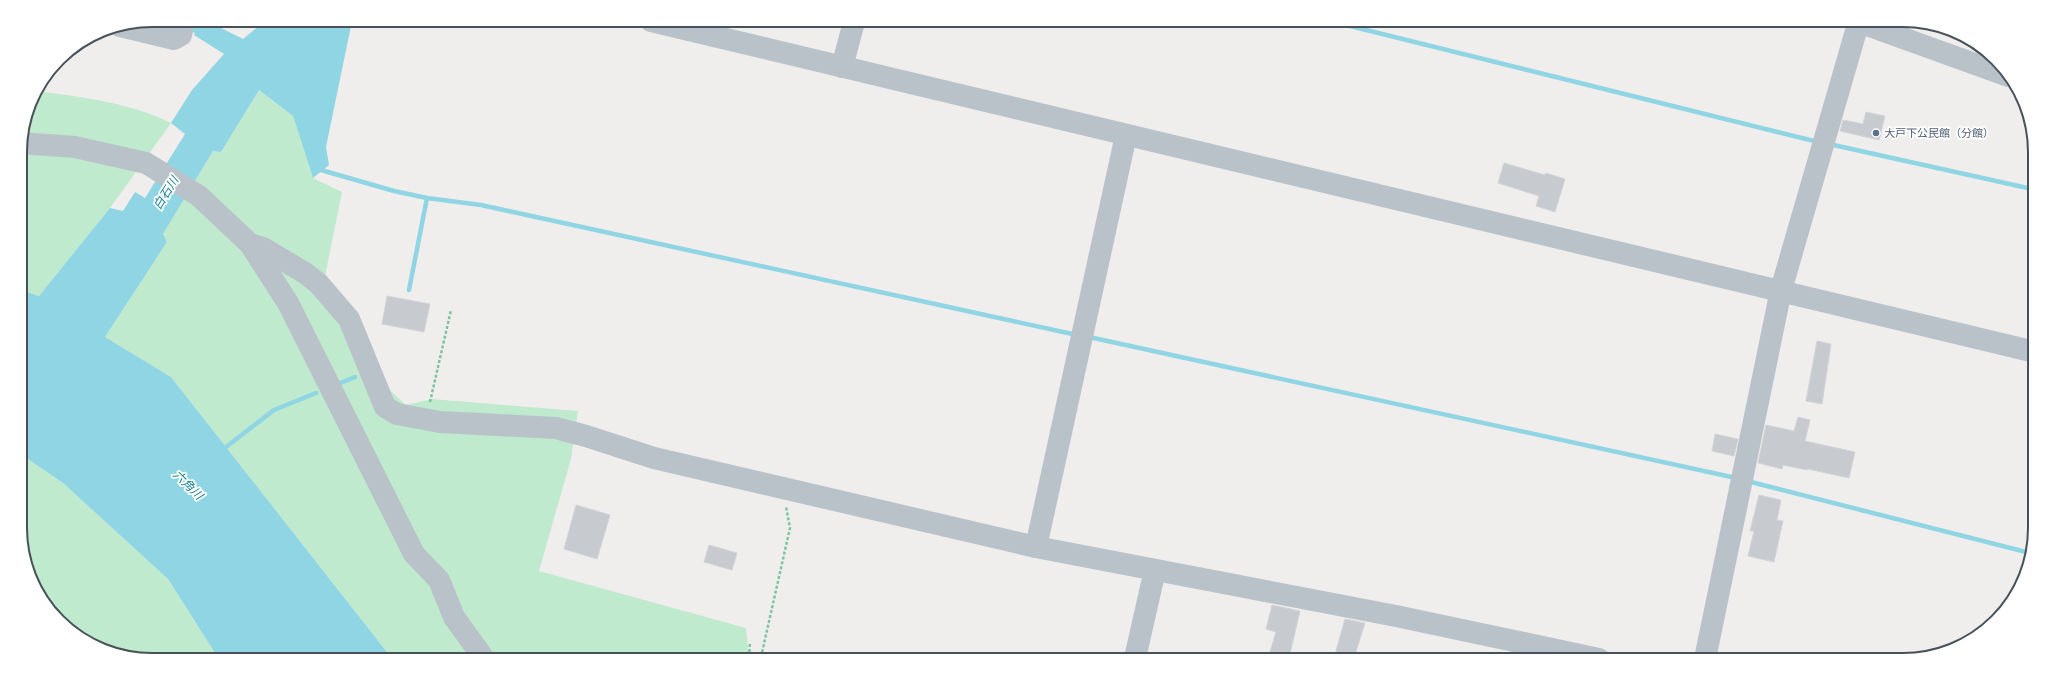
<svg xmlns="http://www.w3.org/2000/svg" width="2055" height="680" viewBox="0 0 2055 680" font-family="'Roboto Condensed','Noto Sans JP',sans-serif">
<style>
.green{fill:#bfeace}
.water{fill:#8fd5e3}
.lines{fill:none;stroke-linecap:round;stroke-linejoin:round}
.stream{stroke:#8fd5e3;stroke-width:4.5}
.building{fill:#c7cacf;stroke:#d2d4d8}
.path{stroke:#7ac59d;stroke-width:2.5;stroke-dasharray:3 2;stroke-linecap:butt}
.minor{stroke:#bac2c9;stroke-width:22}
.service-dot{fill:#5c6f8a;stroke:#fff;stroke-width:1.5}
.labels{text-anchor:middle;stroke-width:3.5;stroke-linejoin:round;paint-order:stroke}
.service-label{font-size:11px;fill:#4e5e75;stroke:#fff;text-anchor:start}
.water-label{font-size:12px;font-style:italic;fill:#197e93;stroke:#fff}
.rim{fill:none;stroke:#475159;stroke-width:2}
</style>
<rect width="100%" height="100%" fill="#f0eded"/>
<g class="green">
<polygon points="259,90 293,116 313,178 342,192 325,276 383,384 406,405 432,399 578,411 571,459 539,571 746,628 749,657 390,656 171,377 105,337 167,242 163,234 213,151 221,152"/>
<path d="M 37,91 C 81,97 132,103 171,123 L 110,208 L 39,296 L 21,290 L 20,144 L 30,101 Z"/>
<polygon points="22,455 63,483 168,579 217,656 118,655 79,638 53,615 22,553"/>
</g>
<polygon class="water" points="152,20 205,20 243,39 266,20 352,21 326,147 329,165 313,178 293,116 259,90 221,152 213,151 163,234 167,242 105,337 171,377 390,656 217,656 168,579 63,483 22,455 21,290 39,296 110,208 123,211 135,192 145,198 185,134 171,123 192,90 224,54 194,35 195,33 174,25 173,29 141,22"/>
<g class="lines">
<g class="stream">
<polyline points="1338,23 1818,142"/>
<polyline points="1829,144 2032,189"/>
<polyline points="320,166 321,170 394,191 427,198 481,205 1077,335"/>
<polyline points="409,290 427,198"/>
<polyline points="1089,337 1736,478"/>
<polyline points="338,384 355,377"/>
<polyline points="222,450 274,410 316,393"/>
<polyline points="1747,481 2030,553"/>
</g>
</g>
<g class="building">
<polygon points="1866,112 1885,116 1879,140 1840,131 1843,120 1863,124"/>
<polygon points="1504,163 1545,175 1546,173 1565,179 1555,212 1536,206 1539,196 1498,183"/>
<polygon points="387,296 430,304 424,332 382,324"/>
<polygon points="1817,341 1831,344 1822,404 1806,401"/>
<polygon points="1798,417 1810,420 1805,441 1855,452 1849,478 1808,469 1807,470 1783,465 1782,469 1758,463 1766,425 1794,431"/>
<polygon points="1715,434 1738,439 1734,456 1712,451"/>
<polygon points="1759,495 1781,500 1777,520 1783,521 1774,562 1748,556 1754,531 1750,531"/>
<polygon points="576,505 610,515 597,559 564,549"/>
<polygon points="709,545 737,553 732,570 704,562"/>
<polygon points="1272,605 1300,611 1289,658 1268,658 1276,632 1266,629"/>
<polygon points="1345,619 1365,623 1354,658 1334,658"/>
</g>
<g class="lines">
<g class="path">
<polyline points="430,402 451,310"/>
<polyline points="749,657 750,643"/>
<polyline points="761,657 790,528 786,507"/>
</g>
<g class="minor">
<polyline points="651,21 2031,351"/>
<polyline points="1864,24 2008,76"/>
<polyline points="120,26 174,39 181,35 184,20"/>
<polyline points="842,67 854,22"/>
<polyline points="20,143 75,147 146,163 199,196 250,244 288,303 414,554 439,580 454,617 482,656"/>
<polyline points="250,244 263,248 305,273 318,283 349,319 385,407 397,414 440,422 556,428 586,436 654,458 1036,547 1396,616 1599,659"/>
<polyline points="1036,547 1126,135"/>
<polyline points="1135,658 1155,570"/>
<polyline points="1705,659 1781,290 1858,24"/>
</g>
</g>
<circle class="service-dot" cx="1876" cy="133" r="4"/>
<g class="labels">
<g class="service-label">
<text x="1884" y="137">大戸下公民館（分館）</text>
</g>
<g class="water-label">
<text transform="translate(166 193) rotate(-58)" y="4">白石川</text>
<text transform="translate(188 485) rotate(44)" y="4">六角川</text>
</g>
</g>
<path d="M0 0H2055V680H0ZM152 27H1903A125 125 0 0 1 2028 152V528A125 125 0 0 1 1903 653H152A125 125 0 0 1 27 528V152A125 125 0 0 1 152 27Z" fill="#fff" fill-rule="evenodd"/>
<path class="rim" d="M152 27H1903A125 125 0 0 1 2028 152V528A125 125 0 0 1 1903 653H152A125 125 0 0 1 27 528V152A125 125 0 0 1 152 27Z"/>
</svg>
